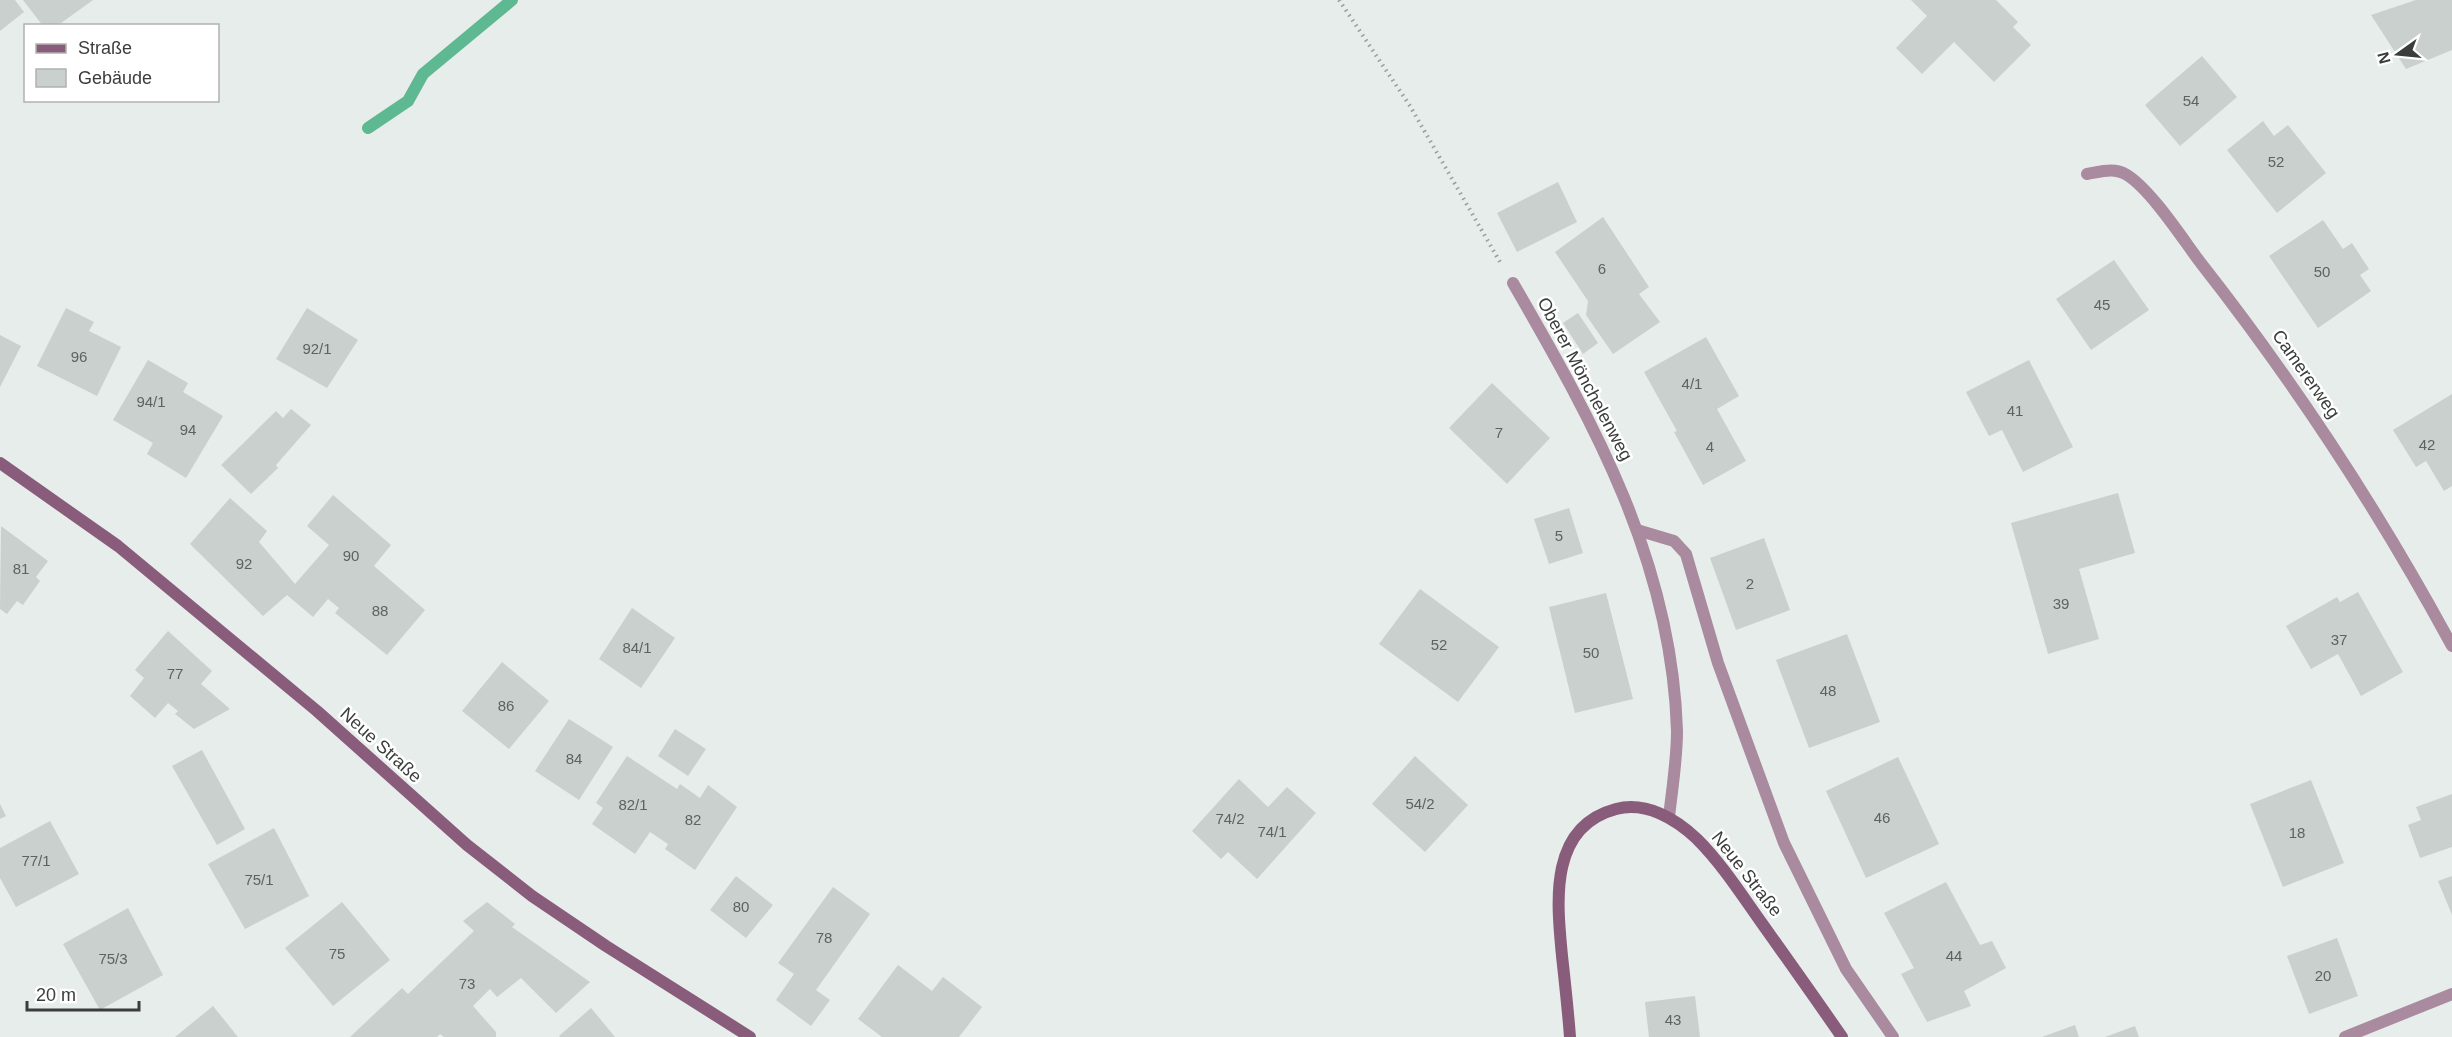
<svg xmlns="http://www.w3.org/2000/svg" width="2452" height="1037" viewBox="0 0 2452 1037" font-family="Helvetica,sans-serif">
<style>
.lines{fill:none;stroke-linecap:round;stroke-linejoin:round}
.stream{stroke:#5eb891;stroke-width:12}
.building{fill:#cad0cd}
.path{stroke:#999e9b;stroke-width:4;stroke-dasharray:1.5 4.5;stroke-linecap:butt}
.lane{stroke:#a98a9f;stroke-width:12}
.street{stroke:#a98a9f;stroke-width:12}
.secondary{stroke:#885c7a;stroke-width:12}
.labels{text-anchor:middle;stroke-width:5;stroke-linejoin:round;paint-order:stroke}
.number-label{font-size:15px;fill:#5e6260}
.street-label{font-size:18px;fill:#3a3d3b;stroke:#fff}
</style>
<rect width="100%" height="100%" fill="#e7edea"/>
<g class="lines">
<polyline class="stream" points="368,128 408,101 423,74 512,0"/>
</g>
<g class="building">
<polygon points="0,0 15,0 24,12 0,31"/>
<polygon points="23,0 93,0 57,26 43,26"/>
<polygon points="1911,0 1996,0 2018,22 2013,27 2031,45 1994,82 1954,42 1922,74 1896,48 1927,16"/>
<polygon points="2416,0 2452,0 2452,50 2406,69 2371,15"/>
<polygon points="2202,56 2237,97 2180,146 2145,105"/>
<polygon points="2263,121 2274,136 2288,125 2326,173 2277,213 2227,150"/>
<polygon points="1558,182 1577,222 1517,252 1497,213"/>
<polygon points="1603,217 1649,287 1639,294 1660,322 1613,354 1586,315 1588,301 1555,252"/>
<polygon points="2323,220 2343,249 2352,243 2369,269 2360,275 2371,291 2318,328 2269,256"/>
<polygon points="2114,260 2149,310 2091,350 2056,299"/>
<polygon points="66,308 94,322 89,331 121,347 97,396 37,366"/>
<polygon points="307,308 358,340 327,388 276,359"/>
<polygon points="1578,313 1598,343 1583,354 1563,323"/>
<polygon points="0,335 21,346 0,387"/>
<polygon points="1706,337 1739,396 1717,409 1746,461 1703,485 1674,432 1677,431 1644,372"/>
<polygon points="148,360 188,383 183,392 223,416 186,478 147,454 153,443 113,420"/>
<polygon points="2029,360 2073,447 2023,472 2002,430 1989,436 1966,392"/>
<polygon points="1492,383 1550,438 1507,484 1449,428"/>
<polygon points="2452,394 2452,486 2444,491 2426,461 2416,467 2393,430"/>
<polygon points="291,409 311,425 276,465 278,468 251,494 221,465 276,411 283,418"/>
<polygon points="2118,493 2135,553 2079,569 2099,639 2048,654 2011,523"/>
<polygon points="333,495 391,545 374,566 425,610 387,655 335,613 339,608 328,599 313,617 287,595 263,616 190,544 230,498 267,531 259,542 295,584 329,545 307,526"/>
<polygon points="1569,508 1583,553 1549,564 1534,519"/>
<polygon points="1,526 48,561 36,577 40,581 23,605 17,601 7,614 0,609"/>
<polygon points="1764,538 1790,610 1736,630 1710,558"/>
<polygon points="1420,589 1499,647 1458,702 1379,644"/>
<polygon points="2358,592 2403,672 2361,696 2338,654 2311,669 2286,626 2337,597 2340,602"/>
<polygon points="1606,593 1633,699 1575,713 1549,607"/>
<polygon points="632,608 675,638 641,688 599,659"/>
<polygon points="168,631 212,671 201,684 230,709 194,729 175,714 178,711 168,703 155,718 130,696 144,678 135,670"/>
<polygon points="1847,634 1880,722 1809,748 1776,660"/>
<polygon points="502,662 549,701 509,749 462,711"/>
<polygon points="569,719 613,747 579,800 535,771"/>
<polygon points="675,729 706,749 688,776 658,756"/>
<polygon points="202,750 245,829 217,845 172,766"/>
<polygon points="627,756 677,789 680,784 700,798 708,785 737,807 695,870 665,849 668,844 650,832 635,854 592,824 603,808 596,803"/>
<polygon points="1415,756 1468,805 1425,852 1372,804"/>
<polygon points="1898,757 1939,844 1866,878 1826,791"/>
<polygon points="1239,779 1268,807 1287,787 1316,813 1257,879 1228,852 1221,859 1192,831"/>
<polygon points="2311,780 2344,863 2283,887 2250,804"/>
<polygon points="2452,794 2452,847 2420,858 2408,825 2421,820 2416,807"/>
<polygon points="0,804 6,816 0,819"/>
<polygon points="50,821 79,874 16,907 0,878 0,848"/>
<polygon points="274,828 309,896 245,929 208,864"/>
<polygon points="736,876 773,905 746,938 710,910"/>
<polygon points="2452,876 2452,915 2438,881"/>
<polygon points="1946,882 1980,945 1992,941 2006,968 1964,991 1971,1006 1927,1022 1901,974 1914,968 1884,913"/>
<polygon points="833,887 870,914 816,990 830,1000 811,1026 776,1000 794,974 778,963"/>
<polygon points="342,902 390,960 333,1006 285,948"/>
<polygon points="487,902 515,924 512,927 590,982 556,1013 521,978 497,997 490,989 473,1006 496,1032 496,1037 444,1037 440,1034 437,1037 350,1037 402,988 408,994 474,931 463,921"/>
<polygon points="128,908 163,975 100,1010 63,944"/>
<polygon points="2337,938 2358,996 2309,1014 2287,956"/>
<polygon points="898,965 932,991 943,977 982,1007 959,1037 882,1037 858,1019"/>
<polygon points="1695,996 1700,1037 1649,1037 1645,1002"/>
<polygon points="213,1006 238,1037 175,1037"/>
<polygon points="591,1008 615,1037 560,1037 559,1036"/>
<polygon points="2075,1025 2079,1037 2042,1037"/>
<polygon points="2135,1026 2139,1037 2105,1037"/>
</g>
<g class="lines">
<polyline class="path" points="1339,0 1410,106 1500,262"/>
<polyline class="lane" points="1637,530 1674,541 1686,554 1718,663 1784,843 1846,969 1893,1037"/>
<g class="street">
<path d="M 2087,174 C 2100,172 2114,167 2127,175 C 2151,190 2182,238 2200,262 C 2295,383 2379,511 2452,646"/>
<path d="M 1513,283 C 1595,425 1672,563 1677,731 C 1677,760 1672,789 1669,817"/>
<polyline points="2345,1037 2452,994"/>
</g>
<g class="secondary">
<polyline points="0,463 118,546 317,711 467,845 532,896 606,946 750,1037"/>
<path d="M 1570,1037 C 1568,1010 1565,983 1562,956 C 1557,903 1548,827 1616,809 C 1646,801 1676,819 1697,839 C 1722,864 1741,894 1761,922 C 1788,960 1815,998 1842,1037"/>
</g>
</g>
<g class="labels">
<g class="number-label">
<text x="2191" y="106">54</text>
<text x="2276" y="167">52</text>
<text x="1602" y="274">6</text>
<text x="2322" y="277">50</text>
<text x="2102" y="310">45</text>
<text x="317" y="354">92/1</text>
<text x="79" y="362">96</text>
<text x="1692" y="389">4/1</text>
<text x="151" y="407">94/1</text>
<text x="2015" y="416">41</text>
<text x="188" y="435">94</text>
<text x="1499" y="438">7</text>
<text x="2427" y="450">42</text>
<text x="1710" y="452">4</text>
<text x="1559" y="541">5</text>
<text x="351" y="561">90</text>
<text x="244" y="569">92</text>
<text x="21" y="574">81</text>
<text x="1750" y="589">2</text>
<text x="2061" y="609">39</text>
<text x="380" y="616">88</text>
<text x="2339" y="645">37</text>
<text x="1439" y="650">52</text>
<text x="637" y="653">84/1</text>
<text x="1591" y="658">50</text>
<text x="175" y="679">77</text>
<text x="1828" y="696">48</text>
<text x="506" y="711">86</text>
<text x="574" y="764">84</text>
<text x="1420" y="809">54/2</text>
<text x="633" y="810">82/1</text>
<text x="1882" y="823">46</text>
<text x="1230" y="824">74/2</text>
<text x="693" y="825">82</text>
<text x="1272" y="837">74/1</text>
<text x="2297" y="838">18</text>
<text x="36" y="866">77/1</text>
<text x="259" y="885">75/1</text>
<text x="741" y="912">80</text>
<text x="824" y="943">78</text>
<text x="337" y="959">75</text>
<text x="1954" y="961">44</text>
<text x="113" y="964">75/3</text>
<text x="2323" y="981">20</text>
<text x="467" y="989">73</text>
<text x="1673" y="1025">43</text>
</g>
<g class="street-label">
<text transform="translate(2306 374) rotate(55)" y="6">Camererweg</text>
<text transform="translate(1585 379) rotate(62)" y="6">Oberer Mönchelenweg</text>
<text transform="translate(381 745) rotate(42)" y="6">Neue Straße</text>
<text transform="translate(1747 874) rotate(52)" y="6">Neue Straße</text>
</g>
</g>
<rect x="24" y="24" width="195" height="78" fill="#ffffff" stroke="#b0b1b1" stroke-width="1.5"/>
<rect x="36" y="44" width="30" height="9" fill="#885c7a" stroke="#b0b1b1" stroke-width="1.5"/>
<text x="78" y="54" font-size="18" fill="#3a3d3b">Straße</text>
<rect x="36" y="69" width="30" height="18" fill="#cad0cd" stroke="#b0b1b1" stroke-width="1.5"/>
<text x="78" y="84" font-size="18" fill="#3a3d3b">Gebäude</text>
<g transform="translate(2398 54) rotate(255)" stroke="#ffffff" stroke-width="4.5" paint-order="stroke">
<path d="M0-4.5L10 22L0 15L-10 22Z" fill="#3a3d3b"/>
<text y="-9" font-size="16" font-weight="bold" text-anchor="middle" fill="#3a3d3b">N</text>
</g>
<path d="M27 1001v9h112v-9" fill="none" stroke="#3a3d3b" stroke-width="3"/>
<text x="36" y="1001" font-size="18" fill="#3a3d3b" stroke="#ffffff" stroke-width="4.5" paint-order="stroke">20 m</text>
</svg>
